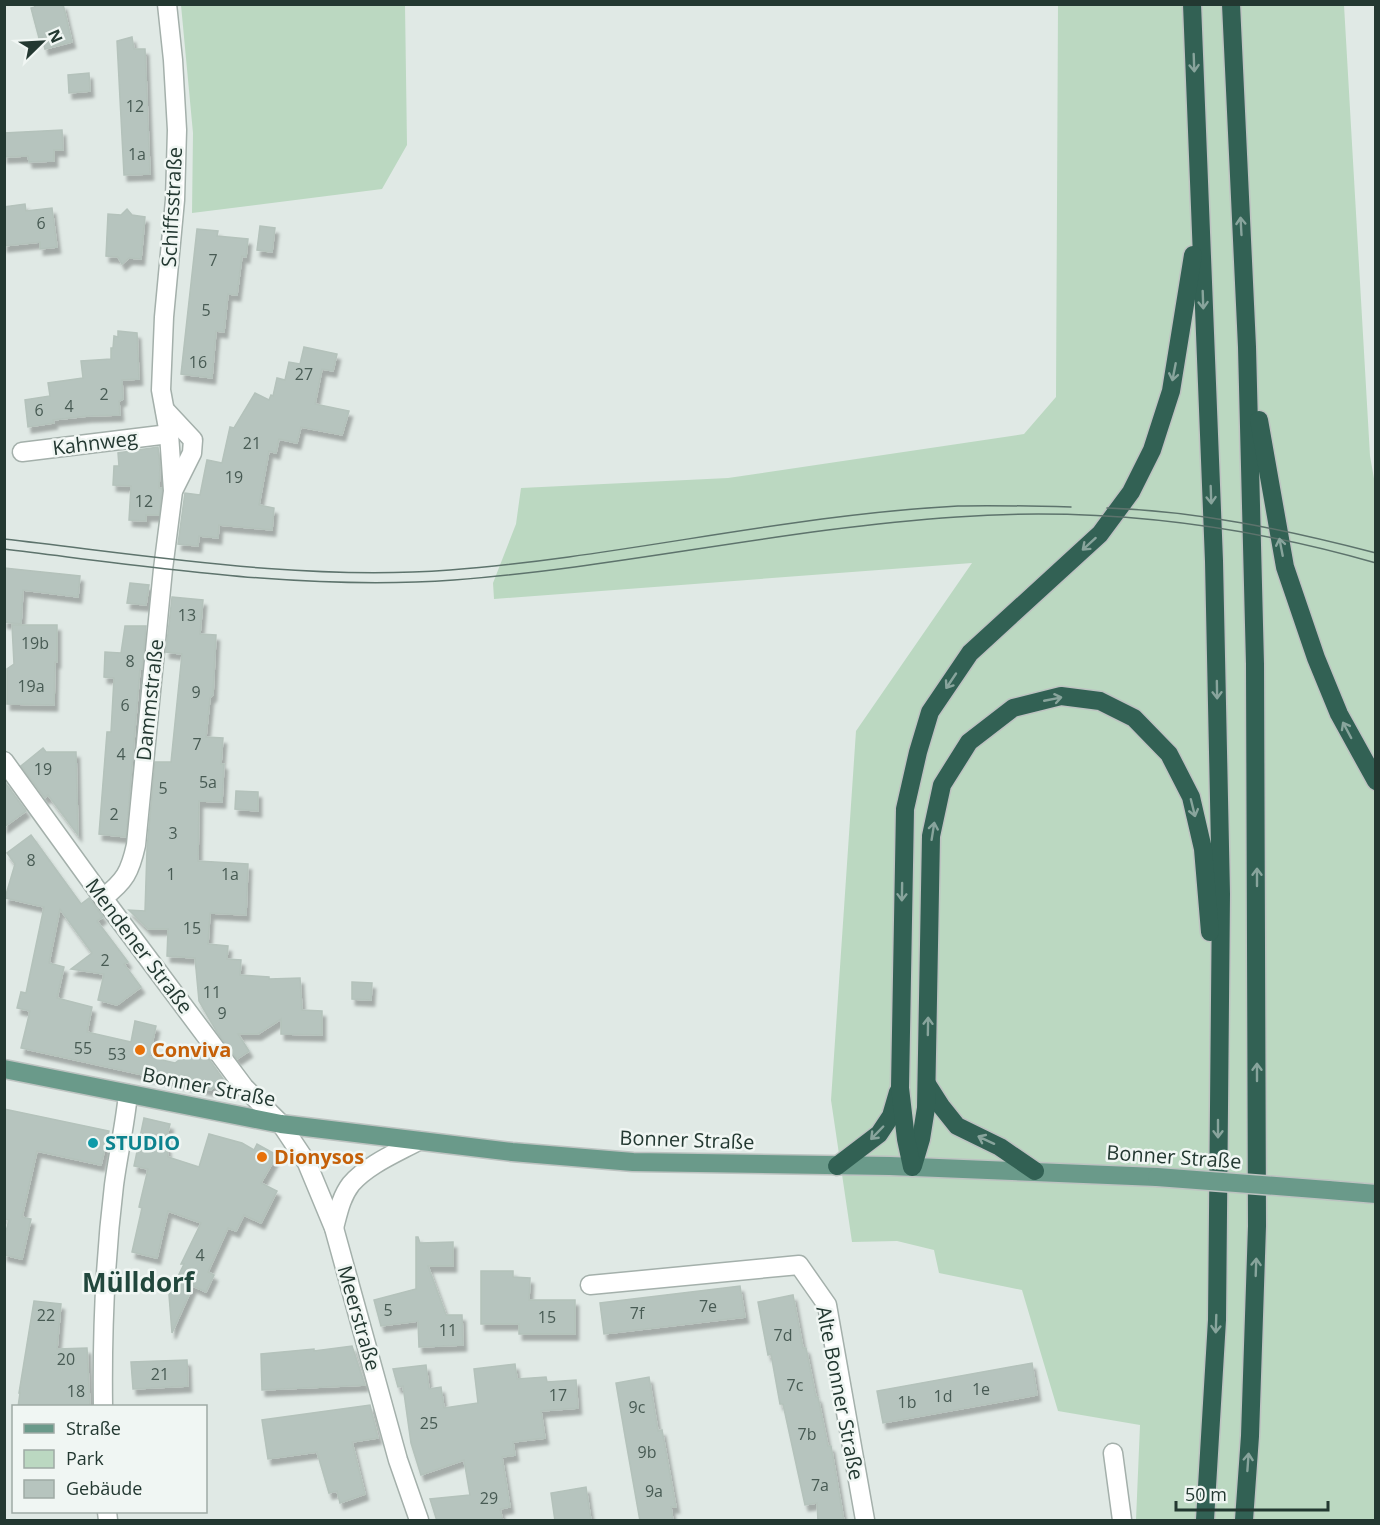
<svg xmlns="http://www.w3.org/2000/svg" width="1380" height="1525" viewBox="0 0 1380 1525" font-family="'Open Sans',sans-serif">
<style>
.green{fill:#bbd8c1}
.building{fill:#b6c4be;stroke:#b4c2bb;stroke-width:1.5;filter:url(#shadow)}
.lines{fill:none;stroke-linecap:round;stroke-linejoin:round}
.minor-casing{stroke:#a4b0ab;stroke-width:21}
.tertiary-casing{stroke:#a4b0ab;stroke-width:21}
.primary-casing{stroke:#bdc3c1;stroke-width:21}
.motorway-casing{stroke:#bdc3c1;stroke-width:21}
.minor{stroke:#fff;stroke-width:18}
.tertiary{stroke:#fff;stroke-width:18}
.primary{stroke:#6a9a8a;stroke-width:18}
.motorway{stroke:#326154;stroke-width:18}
.tram{stroke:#5d736c;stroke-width:1.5}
.primary-bridge-casing{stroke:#bdc3c1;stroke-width:21;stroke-linecap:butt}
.primary-bridge{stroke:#6a9a8a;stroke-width:18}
.oneway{stroke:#88a49c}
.food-dot{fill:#e8710a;stroke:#f0f6f3;stroke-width:2}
.culture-dot{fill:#0f9aa8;stroke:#f0f6f3;stroke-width:2}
.labels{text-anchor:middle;stroke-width:5;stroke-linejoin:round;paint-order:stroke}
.number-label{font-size:16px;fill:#485b54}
.street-label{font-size:20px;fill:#233831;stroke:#f0f6f3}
.food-label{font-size:20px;font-weight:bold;fill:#c56008;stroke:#f0f6f3;text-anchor:start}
.culture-label{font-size:20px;font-weight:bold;fill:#0d838f;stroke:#f0f6f3;text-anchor:start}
.district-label{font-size:26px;font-weight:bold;fill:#21473c;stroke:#f0f6f3}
</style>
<defs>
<filter id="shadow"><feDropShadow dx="3.5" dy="6" stdDeviation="1.5" flood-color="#0004"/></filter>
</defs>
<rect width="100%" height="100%" fill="#e0e9e5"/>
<g class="green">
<polygon points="181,5 405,5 407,145 382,189 192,213 193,133"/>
<polygon points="1058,5 1344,5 1370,456 1376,490 1375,1520 1136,1520 1140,1425 1058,1411 1022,1290 939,1273 934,1250 897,1241 852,1242 831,1100 856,731 972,563 494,599 493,583 516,524 521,488 728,478 1024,434 1056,397"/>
</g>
<g class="building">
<polygon points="34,4 63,4 72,42 45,49 42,37 39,38 31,8 35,7"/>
<polygon points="132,37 134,49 145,49 150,174 124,175 117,41"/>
<polygon points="89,73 90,91 69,93 68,75"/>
<polygon points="62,130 63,150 54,150 54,161 29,162 28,156 4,157 4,133"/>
<polygon points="25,204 26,211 52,208 57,247 40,249 40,242 4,246 4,207"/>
<polygon points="127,209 132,215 145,217 141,259 129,258 122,264 118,257 106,256 108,214 121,215"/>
<polygon points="260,226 275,228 272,252 257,250"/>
<polygon points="197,229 218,231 217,236 248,239 246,257 242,256 237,295 228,294 224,332 216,331 212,378 181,374"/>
<polygon points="118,331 137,333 139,379 122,380 123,399 119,401 120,415 88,416 53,420 54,423 28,427 25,400 50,396 48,383 83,378 81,361 111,359 111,348 113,348 114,336 118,337"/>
<polygon points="304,347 337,354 333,371 322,369 315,404 349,411 342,435 301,427 297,443 279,439 276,453 269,451 259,505 274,508 272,530 219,525 218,538 199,536 198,546 178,544 185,493 200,495 207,460 222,463 230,427 234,428 255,393 269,400 271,395 273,396 277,378 285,380 289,362 300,364"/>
<polygon points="158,447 160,467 159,488 162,488 162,491 159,515 146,515 146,521 129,520 131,486 113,485 114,466 119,466 118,453"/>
<polygon points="4,568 80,576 78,597 23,590 21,624 4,622"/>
<polygon points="130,583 149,585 146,605 127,603"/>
<polygon points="172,597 203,600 200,634 216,635 213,695 210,698 206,737 223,738 221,764 224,764 222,802 199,801 198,861 248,864 246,915 210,913 208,944 228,946 227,959 241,960 240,975 269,977 269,979 300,978 302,1010 322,1011 322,1035 281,1034 281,1019 258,1034 238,1034 249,1051 237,1059 217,1032 199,1001 195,958 167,956 168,929 148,929 129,910 145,911 147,849 155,762 171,762 182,654 166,652"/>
<polygon points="12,625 57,625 57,662 55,662 54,705 7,704 7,669 14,664"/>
<polygon points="125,626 146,626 142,669 140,669 126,837 99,834 107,732 111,732 114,678 104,677 105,652 121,653"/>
<polygon points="43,748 46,752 76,752 78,835 48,795 45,798 21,766"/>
<polygon points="4,781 26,811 4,827"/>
<polygon points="236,791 258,792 258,811 235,809"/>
<polygon points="31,835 81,904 89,898 103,917 97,921 128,962 124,964 141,987 117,1005 98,1000 104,974 71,969 92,953 60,909 49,963 64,967 57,998 92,1007 87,1032 131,1042 135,1021 156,1026 149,1057 175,1063 199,1045 223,1079 211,1090 21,1048 30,1011 17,1008 21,992 26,993 44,907 5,898 15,864 7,853"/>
<polygon points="352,982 372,983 371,1000 352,999"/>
<polygon points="4,1109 109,1131 101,1165 37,1151 22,1217 31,1219 22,1259 4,1255 4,1239 9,1220 4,1219"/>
<polygon points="144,1118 170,1124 166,1140 168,1157 199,1167 209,1134 242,1143 254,1150 257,1144 277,1155 261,1183 277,1191 261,1223 244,1215 236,1231 228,1228 208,1272 214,1275 206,1292 193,1286 172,1333 169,1295 184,1264 181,1264 201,1223 168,1211 157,1258 132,1252 142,1208 139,1207 148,1169 134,1166"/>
<polygon points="416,1237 418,1237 420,1243 453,1242 453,1266 428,1266 446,1315 462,1315 463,1345 419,1347 418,1321 381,1326 374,1300 416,1289"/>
<polygon points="481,1271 513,1271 513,1277 530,1278 529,1300 575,1300 575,1334 519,1334 519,1324 481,1324"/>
<polygon points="740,1286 745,1317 604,1334 600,1303"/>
<polygon points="793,1295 803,1348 806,1348 816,1397 818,1397 828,1446 831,1446 844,1521 818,1521 817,1503 805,1505 783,1404 780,1404 771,1354 768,1355 758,1302"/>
<polygon points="34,1301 61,1304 57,1349 87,1348 90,1407 18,1407 20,1393 19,1393"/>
<polygon points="352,1346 365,1385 262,1390 261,1354 314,1349 314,1351"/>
<polygon points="187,1360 188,1386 133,1389 131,1362"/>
<polygon points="1032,1363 1037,1395 883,1423 877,1391"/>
<polygon points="515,1364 517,1379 546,1377 547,1382 576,1380 578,1408 541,1411 545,1438 513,1442 515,1455 502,1457 510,1507 500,1509 503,1521 437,1521 430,1499 470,1495 464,1460 421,1475 411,1443 403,1386 398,1387 393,1369 426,1365 429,1389 441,1387 444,1408 478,1403 474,1369"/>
<polygon points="649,1377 658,1431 662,1430 676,1507 671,1507 673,1521 640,1521 625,1436 616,1383"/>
<polygon points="370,1405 378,1438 352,1442 365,1494 340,1503 337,1491 329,1493 317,1452 268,1459 262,1420"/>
<polygon points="586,1487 591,1521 555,1521 551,1493"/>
</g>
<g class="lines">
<g class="minor-casing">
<g id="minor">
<polyline points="165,410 193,440 192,453 174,489"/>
<polyline points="22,452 169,434"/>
<path d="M 103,898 C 125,881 130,872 136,845 L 163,569 L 173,491 L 169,434 L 161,390 L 164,317 L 175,200 L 177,130 L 173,60 L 167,4"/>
<polyline points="590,1285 799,1265 827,1305 865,1520"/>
<path d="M 103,1406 C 102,1333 105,1259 114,1185 C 118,1155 125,1125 128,1094"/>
<polyline points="1113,1453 1122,1520"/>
<polyline points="107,1512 108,1520"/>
</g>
</g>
<g class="tertiary-casing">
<g id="tertiary">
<polyline points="4,761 103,898 244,1087 281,1124 307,1163 334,1228 398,1460 419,1520"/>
<path d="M 334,1228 C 338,1213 341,1197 351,1184 C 367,1165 396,1153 418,1141"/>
</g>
</g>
<g class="primary-casing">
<g id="primary">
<polyline points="4,1069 281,1124 512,1152 633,1162 890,1166 1157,1177"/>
<polyline points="1328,1190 1376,1194"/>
</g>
</g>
<g class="motorway-casing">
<g id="motorway">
<polyline points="1192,4 1214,561 1221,894 1217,1320 1205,1520"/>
<polyline points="1231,4 1247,347 1255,664 1257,1226 1250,1436 1244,1520"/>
<polyline points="1259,420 1285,567 1316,658 1339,714 1376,781"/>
<polyline points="927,1084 941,1106 957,1126 1000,1147 1035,1171"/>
<polyline points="837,1166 879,1134 891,1116 898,1092"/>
<polyline points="913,1166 921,1139 926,1108 931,836 942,785 969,742 1013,708 1061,696 1100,701 1134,718 1169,754 1191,797 1203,849 1210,932"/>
<polyline points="912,1167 906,1139 900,1088 905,809 918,752 930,712 970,653 1100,534 1131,492 1152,450 1171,391 1193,255"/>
</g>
</g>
<use href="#minor" class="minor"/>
<use href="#tertiary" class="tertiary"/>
<use href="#primary" class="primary"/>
<use href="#motorway" class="motorway"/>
<g class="tram">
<path d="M 1107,508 C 1198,511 1287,530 1376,553"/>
<path d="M 4,539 C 153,556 300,581 450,570 C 620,557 787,515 958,506 C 995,505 1033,506 1071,507"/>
<path d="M 4,549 C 153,567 304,591 454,580 C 622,567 788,528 957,517 C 1097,507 1240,524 1376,563"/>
</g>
<g class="primary-bridge-casing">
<polyline id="primary-bridge" points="1157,1177 1328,1190"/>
</g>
<use href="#primary-bridge" class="primary-bridge"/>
</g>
<defs><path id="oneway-shaft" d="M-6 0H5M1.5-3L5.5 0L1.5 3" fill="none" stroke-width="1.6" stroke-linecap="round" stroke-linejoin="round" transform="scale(1.5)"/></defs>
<g class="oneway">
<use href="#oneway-shaft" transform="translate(1194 63) rotate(88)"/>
<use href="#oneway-shaft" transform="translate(1241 226) rotate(-93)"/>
<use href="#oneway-shaft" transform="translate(1203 300) rotate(88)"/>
<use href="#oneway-shaft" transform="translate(1174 372) rotate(101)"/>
<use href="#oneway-shaft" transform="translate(1211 495) rotate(88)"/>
<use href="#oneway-shaft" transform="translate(1089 544) rotate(138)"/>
<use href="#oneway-shaft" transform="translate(1281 547) rotate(-101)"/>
<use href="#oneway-shaft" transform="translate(951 681) rotate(124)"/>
<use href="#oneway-shaft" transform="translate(1217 690) rotate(89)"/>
<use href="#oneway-shaft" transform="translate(1053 699) rotate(-11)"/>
<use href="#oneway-shaft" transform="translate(1347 730) rotate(-118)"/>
<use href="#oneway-shaft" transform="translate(1193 808) rotate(76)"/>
<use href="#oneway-shaft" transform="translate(933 831) rotate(-81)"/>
<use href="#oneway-shaft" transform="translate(1257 877) rotate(-90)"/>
<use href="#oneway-shaft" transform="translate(902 892) rotate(91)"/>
<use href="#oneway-shaft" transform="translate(928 1026) rotate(-89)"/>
<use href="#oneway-shaft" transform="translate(1257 1072) rotate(-90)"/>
<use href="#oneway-shaft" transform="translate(1218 1129) rotate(90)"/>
<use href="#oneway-shaft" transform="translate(877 1133) rotate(134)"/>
<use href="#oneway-shaft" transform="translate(986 1140) rotate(-155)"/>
<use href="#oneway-shaft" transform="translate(1256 1267) rotate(-88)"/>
<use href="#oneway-shaft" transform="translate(1216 1324) rotate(92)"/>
<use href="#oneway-shaft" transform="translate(1248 1462) rotate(-86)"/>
</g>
<g class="food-dot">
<circle cx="140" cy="1050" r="6"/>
<circle cx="262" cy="1157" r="6"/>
</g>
<circle class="culture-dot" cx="93" cy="1143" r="6"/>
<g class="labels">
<g class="number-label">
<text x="135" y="112">12</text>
<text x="137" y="160">1a</text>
<text x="41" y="229">6</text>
<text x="213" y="266">7</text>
<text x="206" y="316">5</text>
<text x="198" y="368">16</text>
<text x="304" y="380">27</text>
<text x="104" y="400">2</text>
<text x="69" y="412">4</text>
<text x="39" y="416">6</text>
<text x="252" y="449">21</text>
<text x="234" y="483">19</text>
<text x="144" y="507">12</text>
<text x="187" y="621">13</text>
<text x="35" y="649">19b</text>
<text x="130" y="667">8</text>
<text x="31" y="692">19a</text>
<text x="196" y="698">9</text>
<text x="125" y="711">6</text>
<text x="197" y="750">7</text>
<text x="121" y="760">4</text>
<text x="43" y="775">19</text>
<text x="208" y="788">5a</text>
<text x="163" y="794">5</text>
<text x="114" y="820">2</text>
<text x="173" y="839">3</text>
<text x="31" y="866">8</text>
<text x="171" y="880">1</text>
<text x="230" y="880">1a</text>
<text x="192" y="934">15</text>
<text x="105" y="966">2</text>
<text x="212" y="998">11</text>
<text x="222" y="1019">9</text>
<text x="83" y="1054">55</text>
<text x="117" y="1060">53</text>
<text x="200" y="1261">4</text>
<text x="708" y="1312">7e</text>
<text x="388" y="1316">5</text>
<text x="637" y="1319">7f</text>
<text x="46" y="1321">22</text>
<text x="547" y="1323">15</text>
<text x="448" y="1336">11</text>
<text x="783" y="1341">7d</text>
<text x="66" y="1365">20</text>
<text x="160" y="1380">21</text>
<text x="795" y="1391">7c</text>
<text x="981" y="1395">1e</text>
<text x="76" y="1397">18</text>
<text x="558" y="1401">17</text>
<text x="943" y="1402">1d</text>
<text x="907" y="1408">1b</text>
<text x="637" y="1413">9c</text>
<text x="429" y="1429">25</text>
<text x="807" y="1440">7b</text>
<text x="647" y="1458">9b</text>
<text x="820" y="1491">7a</text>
<text x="654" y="1497">9a</text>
<text x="489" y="1504">29</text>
</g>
<g class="street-label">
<text transform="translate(172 207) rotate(-87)" y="7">Schiffsstraße</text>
<text transform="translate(95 443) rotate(-7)" y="7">Kahnweg</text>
<text transform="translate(150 700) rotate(-84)" y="7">Dammstraße</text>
<text transform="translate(139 946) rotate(53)" y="7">Mendener Straße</text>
<text transform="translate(209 1087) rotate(11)" y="7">Bonner Straße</text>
<text transform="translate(687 1140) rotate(2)" y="7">Bonner Straße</text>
<text transform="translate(1174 1157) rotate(4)" y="7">Bonner Straße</text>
<text transform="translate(359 1318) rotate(74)" y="7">Meerstraße</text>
<text transform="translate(840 1393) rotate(79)" y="7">Alte Bonner Straße</text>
</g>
<g class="food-label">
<text x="152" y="1057">Conviva</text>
<text x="274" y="1164">Dionysos</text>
</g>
<g class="culture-label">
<text x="105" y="1150">STUDIO</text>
</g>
<g class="district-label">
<text x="138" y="1292">Mülldorf</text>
</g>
</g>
<rect width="1380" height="1525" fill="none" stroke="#233831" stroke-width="12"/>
<rect x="12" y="1405" width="195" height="108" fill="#f0f6f3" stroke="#9eaaa5" stroke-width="1.5"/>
<rect x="24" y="1424" width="30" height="9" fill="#6a9a8a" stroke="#9eaaa5" stroke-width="1.5"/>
<text x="66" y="1435" font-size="18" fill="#233831">Straße</text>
<rect x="24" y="1450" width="30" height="18" fill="#bbd8c1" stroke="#9eaaa5" stroke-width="1.5"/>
<text x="66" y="1465" font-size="18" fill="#233831">Park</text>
<rect x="24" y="1480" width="30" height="18" fill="#b6c4be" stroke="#9eaaa5" stroke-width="1.5"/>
<text x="66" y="1495" font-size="18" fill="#233831">Gebäude</text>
<g transform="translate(42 42) rotate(66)" stroke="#f0f6f3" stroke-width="4.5" paint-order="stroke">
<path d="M0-4.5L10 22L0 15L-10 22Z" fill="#233831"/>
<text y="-9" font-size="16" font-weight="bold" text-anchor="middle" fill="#233831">N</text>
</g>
<path d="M1176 1501v9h152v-9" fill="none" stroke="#233831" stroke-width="3"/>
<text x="1185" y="1501" font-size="18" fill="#233831" stroke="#f0f6f3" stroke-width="4.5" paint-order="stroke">50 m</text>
</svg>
